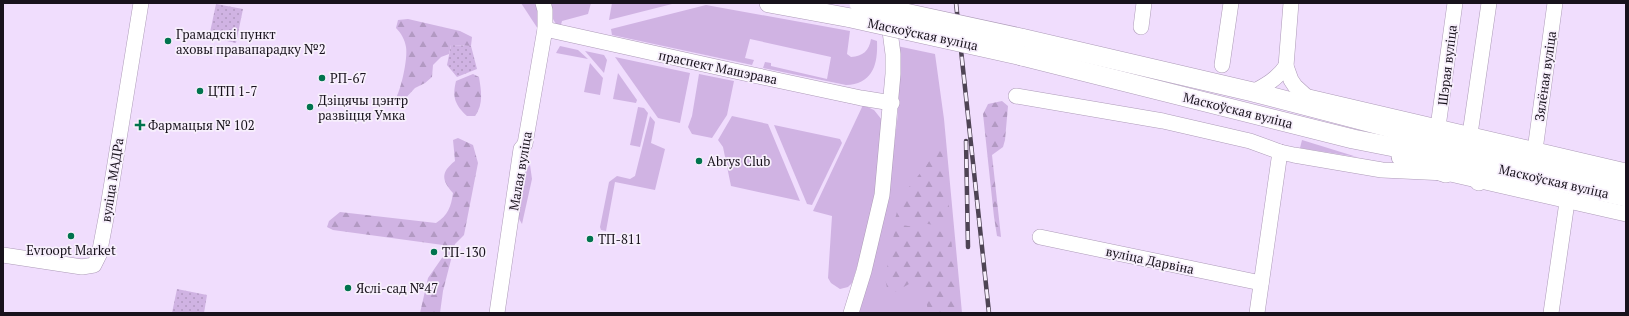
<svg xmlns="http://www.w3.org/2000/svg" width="1629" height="316" viewBox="0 0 1629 316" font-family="'PT Serif',serif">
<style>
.grass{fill:#d0b3e3}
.forest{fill:url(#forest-firs)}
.park{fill:url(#park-dots)}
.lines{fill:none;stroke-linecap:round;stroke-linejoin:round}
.minor-casing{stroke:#ad9bb8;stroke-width:16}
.major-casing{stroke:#ad9bb8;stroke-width:20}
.minor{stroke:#fff;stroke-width:15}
.major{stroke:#fff;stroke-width:19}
.rail-casing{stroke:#4e4454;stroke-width:4.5}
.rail{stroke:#f7effc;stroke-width:3;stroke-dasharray:9;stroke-linecap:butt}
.major-bridge-casing{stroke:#ad9bb8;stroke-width:20;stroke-linecap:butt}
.major-bridge{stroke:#fff;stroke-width:19}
.poi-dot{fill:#00734e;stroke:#f7effc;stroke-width:1.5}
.labels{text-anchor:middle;stroke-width:3.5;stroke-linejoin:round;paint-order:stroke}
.poi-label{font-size:13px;fill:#18121c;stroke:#f7effc;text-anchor:start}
.street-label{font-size:13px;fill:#18121c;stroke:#f7effc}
</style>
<defs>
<pattern id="forest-firs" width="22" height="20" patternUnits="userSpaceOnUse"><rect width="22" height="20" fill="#d0b3e3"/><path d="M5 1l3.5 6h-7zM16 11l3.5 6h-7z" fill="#b299c2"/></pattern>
<pattern id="park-dots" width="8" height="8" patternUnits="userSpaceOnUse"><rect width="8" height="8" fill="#d0b3e3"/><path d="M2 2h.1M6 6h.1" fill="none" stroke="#b299c2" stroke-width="1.8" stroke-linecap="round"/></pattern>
</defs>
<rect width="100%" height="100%" fill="#f0ddfd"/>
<g class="grass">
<polygon points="521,3 538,3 538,29"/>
<path d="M 552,3 L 591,3 L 588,14 L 562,21 L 560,28 C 552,21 550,13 552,3 Z"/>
<polygon points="612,3 676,3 609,20"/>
<path d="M 706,5 L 850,31 L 847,54 L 851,57 C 863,56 869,51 871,39 L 877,41 C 878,64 873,84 846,85 L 763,68 L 765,62 L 771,63 L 771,66 L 827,79 L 831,57 L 750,39 L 745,58 L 754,60 L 752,65 L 612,35 L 611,29 Z"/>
<polygon points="560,46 578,50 588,59 556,53"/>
<polygon points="897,46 935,54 944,119 962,313 856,313 889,188 898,113"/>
<polygon points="585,51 604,55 607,60 604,73"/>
<polygon points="615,57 690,73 680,123 658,118"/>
<polygon points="590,63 603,78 600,95 584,92"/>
<polygon points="618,73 637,100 636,103 613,99"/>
<polygon points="699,74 734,81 727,115 712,138 692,134 688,127 692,116"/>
<polygon points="863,105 874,110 882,120 880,169 867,234 852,283 848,287 840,289 831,283 828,278 832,216 813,211"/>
<polygon points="638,107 644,108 648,113 640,147 630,145"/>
<polygon points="650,116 655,122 651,143 665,149 655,190 615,182 606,231 601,230 600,227 609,182 617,176 630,179 635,176"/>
<polygon points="732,116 768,124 800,201 731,186 723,147 718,140"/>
<polygon points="774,125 840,139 842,143 812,205 807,204"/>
<polygon points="1302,140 1357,157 1300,148"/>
<polygon points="530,165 532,179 522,224 518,217 527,168"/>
</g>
<g class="forest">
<path d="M 408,19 L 460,31 L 472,37 L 471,46 L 451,45 L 449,54 L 441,57 L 433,65 L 432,77 L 425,83 L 415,88 L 401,103 L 396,103 L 395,100 C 401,90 408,59 406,47 C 405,40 401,33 396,28 L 398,20 Z"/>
<path d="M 473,74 L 479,77 C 481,90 484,104 475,116 L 467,116 C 455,105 452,97 456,81 Z"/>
<polygon points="1002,101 1008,106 1005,140 1003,147 992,155 1001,237 997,236 994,217 983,114 988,104"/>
<path d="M 458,138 L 473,145 L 478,163 L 464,235 L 455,244 L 443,291 L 440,313 L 420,313 L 428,278 L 444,255 L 443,245 L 333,230 L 327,227 L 329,221 L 340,212 L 436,223 C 448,215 451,207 453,193 C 441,180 441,172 455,161 L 453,140 Z"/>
<polygon points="941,143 950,215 941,226 895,219 901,197 926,166"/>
<polygon points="896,224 944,232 951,237 958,313 928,313 926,298 917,281 909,284 895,292 887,288 885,278"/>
</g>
<g class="park">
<polygon points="216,4 243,9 236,43 209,37"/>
<polygon points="451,45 471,46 477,69 457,77 447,65"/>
<polygon points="177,289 207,295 204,313 172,313"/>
</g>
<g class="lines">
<g class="minor-casing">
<g id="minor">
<polyline points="1291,3 1286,66 1291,80 1295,86 1307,97"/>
<polyline points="1141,27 1144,3"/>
<polyline points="545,29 730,70 861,98 892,103"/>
<polyline points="1222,65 1231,3"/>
<path d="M 1253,92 C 1266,85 1277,79 1286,66"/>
<polyline points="1016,96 1163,121 1250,141 1280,152 1294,155 1382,170 1446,173 1626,214"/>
<polyline points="1309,97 1626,171"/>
<polyline points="1438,127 1455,3"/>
<polyline points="1470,134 1489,3"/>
<polyline points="1535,150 1555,3"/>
<polyline points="1040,237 1261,283"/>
<polyline points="3,255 82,267 94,265 99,255 107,213 141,3"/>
<polyline points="497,313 521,149 525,144 545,29 545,10 543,3"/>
<polyline points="851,313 864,271 882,195 893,74 893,54 888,16"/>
<polyline points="1257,313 1280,152"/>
<polyline points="1551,313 1567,202"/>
</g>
</g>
<g class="major-casing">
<g id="major">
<polyline points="769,3 851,18"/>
<polyline points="1021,38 1253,92 1472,149 1626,183"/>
<polyline points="1022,56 1353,139 1475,163 1626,197"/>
<polyline points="1401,157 1446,173"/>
<polyline points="1479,181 1486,152"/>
</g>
</g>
<use href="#minor" class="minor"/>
<use href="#major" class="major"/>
<g class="rail-casing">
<g id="rail">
<polyline points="956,3 989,313"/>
<polyline points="966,141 968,247"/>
</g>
</g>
<use href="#rail" class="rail"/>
<g class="major-bridge-casing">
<g id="major-bridge">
<polyline points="859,3 1021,38"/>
<polyline points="851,18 1022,56"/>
</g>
</g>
<use href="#major-bridge" class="major-bridge"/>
</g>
<g class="poi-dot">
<circle cx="168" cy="41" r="4"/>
<circle cx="322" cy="78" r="4"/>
<circle cx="200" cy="91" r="4"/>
<circle cx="310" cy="107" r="4"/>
<path d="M138 119h4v4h4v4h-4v4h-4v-4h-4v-4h4z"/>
<circle cx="699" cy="161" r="4"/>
<circle cx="71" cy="236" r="4"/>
<circle cx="590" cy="239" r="4"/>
<circle cx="434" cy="252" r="4"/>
<circle cx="348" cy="288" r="4"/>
</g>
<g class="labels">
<g class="poi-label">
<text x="176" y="39">Грамадскі пункт<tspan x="176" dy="15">аховы правапарадку №2</tspan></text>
<text x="330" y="83">РП-67</text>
<text x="208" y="96">ЦТП 1-7</text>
<text x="318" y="105">Дзіцячы цэнтр<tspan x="318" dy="15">развіцця Умка</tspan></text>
<text x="148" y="130">Фармацыя № 102</text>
<text x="707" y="166">Abrys Club</text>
<text x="598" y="244">ТП-811</text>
<text x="71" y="255" text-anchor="middle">Evroopt Market</text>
<text x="442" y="257">ТП-130</text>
<text x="356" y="293">Яслі-сад №47</text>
</g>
<g class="street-label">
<text transform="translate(923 34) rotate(12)" y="5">Маскоўская вуліца</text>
<text transform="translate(1447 65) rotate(-83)" y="5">Шэрая вуліца</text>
<text transform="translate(718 67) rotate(12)" y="5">праспект Машэрава</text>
<text transform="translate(1545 76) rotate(-82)" y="5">Зялёная вуліца</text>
<text transform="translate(1238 110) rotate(14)" y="5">Маскоўская вуліца</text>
<text transform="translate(520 171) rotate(-80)" y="5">Малая вуліца</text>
<text transform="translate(112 180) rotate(-81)" y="5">вуліца МАДРа</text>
<text transform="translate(1554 181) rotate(13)" y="5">Маскоўская вуліца</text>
<text transform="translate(1150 260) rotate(12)" y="5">вуліца Дарвіна</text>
</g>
</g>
<rect width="1629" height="316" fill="none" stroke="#18121c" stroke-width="8"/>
</svg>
